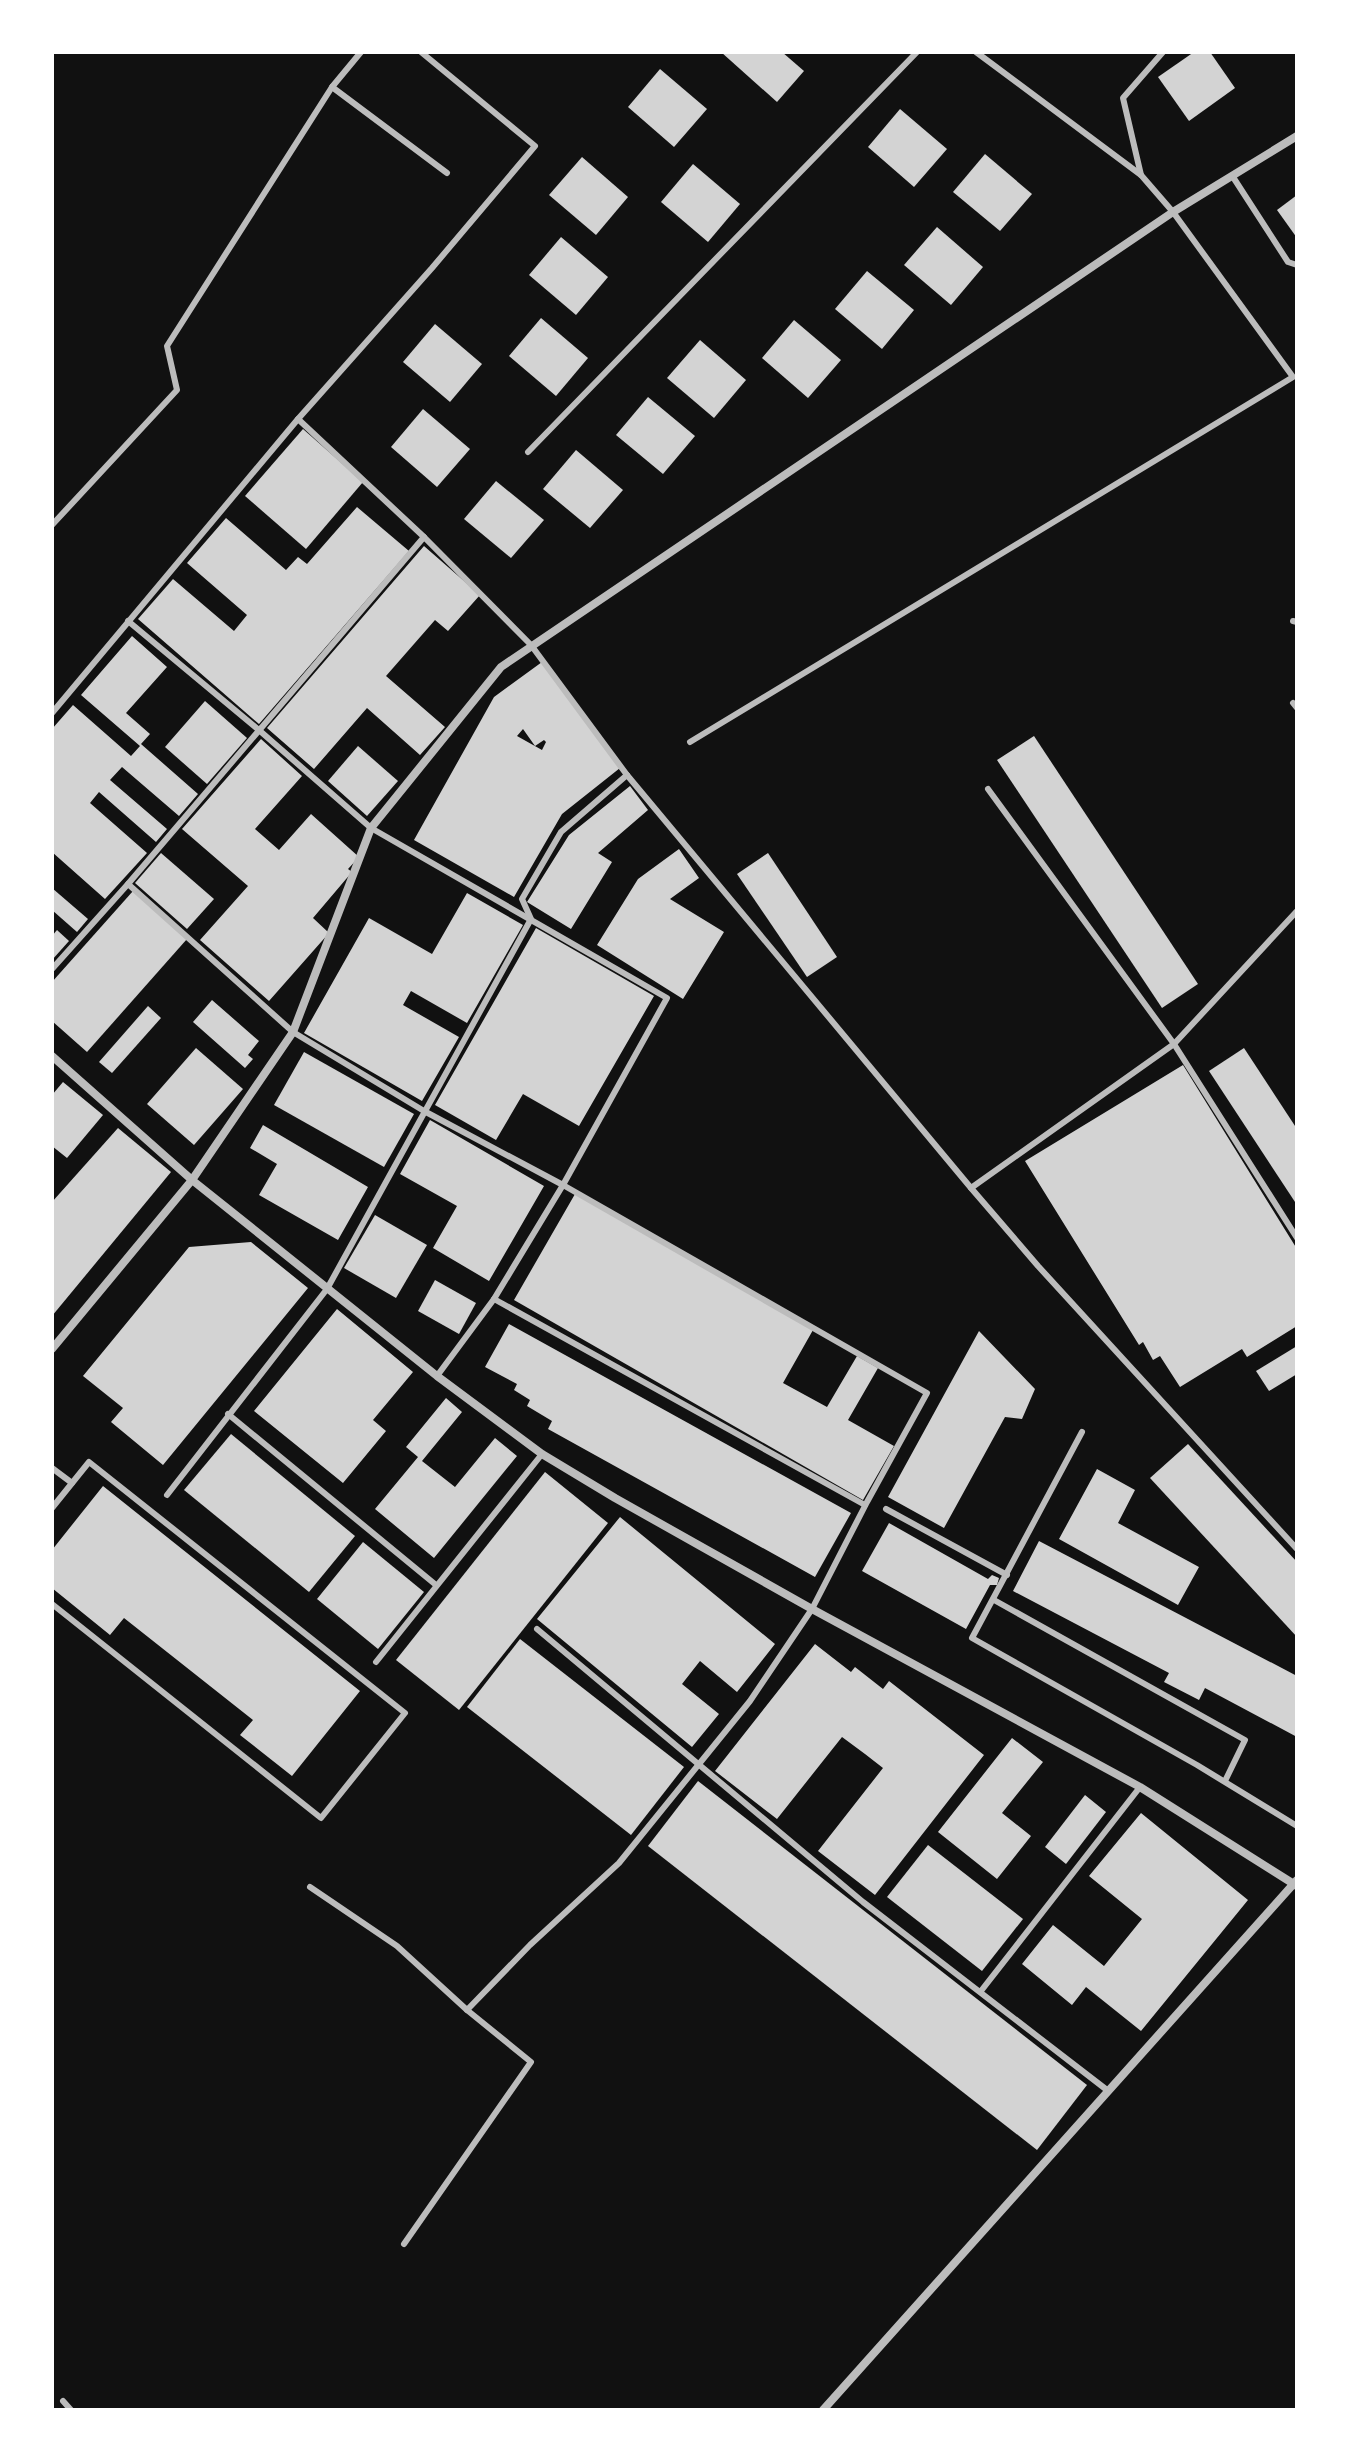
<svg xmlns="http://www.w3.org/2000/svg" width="1349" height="2462" viewBox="0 0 1349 2462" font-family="Georgia,serif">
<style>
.building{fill:#d3d3d3;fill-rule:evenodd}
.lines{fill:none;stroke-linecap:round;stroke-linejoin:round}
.service{stroke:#bcbcbc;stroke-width:6}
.minor{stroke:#bcbcbc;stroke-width:8}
</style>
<rect width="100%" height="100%" fill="#111"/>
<g class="building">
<polygon points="721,52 782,52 804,71 777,102"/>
<polygon points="1194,52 1210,52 1235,88 1189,121 1158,77"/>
<polygon points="660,69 707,109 674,147 628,107"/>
<polygon points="900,109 947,149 914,187 868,147"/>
<polygon points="985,154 1032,194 1000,231 953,192"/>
<polygon points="582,157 628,197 596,235 549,195"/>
<polygon points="693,164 740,204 708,242 661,202"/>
<polygon points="1297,195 1297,238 1277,210"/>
<polygon points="937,227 983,267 951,305 904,265"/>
<polygon points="561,237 608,277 576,315 529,275"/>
<polygon points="867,271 914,310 882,349 835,309"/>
<polygon points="541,318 588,358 556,396 509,356"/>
<polygon points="794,320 841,360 808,398 762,358"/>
<polygon points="435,324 482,364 450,402 403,362"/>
<polygon points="700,340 746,380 714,418 667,378"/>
<polygon points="648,397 695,436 663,474 616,435"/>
<polygon points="423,409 470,449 437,487 391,447"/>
<polygon points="303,429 363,482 306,549 245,496"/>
<polygon points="576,450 623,490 590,528 543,489"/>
<polygon points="496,481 544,520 511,558 464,519"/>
<polygon points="357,507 409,551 259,724 138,619 173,579 234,631 247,615 187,563 226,518 286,570 298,557 307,564"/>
<polygon points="424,546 480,595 448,631 435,620 386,676 445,727 420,755 367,708 314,769 267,728"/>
<polygon points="132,636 167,667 126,713 150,734 141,744 198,794 179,816 122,767 110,780 167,829 156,842 99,792 90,803 147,853 105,899 52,852 52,729 73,705 131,756 140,746 81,695"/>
<path d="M 542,662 L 620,768 L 562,814 L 514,897 L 414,840 L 494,697 ZM 523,729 L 535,746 L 544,740 L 546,742 L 542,750 L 517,736 Z"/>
<polygon points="205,701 247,738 207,784 165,747"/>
<polygon points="1034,736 1198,984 1162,1008 997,760"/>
<polygon points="261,739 302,776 255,829 279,850 311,814 359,857 348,869 352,872 313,918 329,933 269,1001 200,940 248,886 182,829"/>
<polygon points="358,746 398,781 367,816 328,781"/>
<polygon points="630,786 648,810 598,853 612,862 571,929 527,902 569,835"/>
<polygon points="679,849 699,878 670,899 724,932 683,999 597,945 638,879"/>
<polygon points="161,853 214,899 187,929 135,883"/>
<polygon points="768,853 837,957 807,977 737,874"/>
<polygon points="52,888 88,919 77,932 52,910"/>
<polygon points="133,891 187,939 87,1052 52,1021 52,982"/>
<polygon points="467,893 523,925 467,1023 411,991 403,1005 459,1037 422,1101 304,1033 369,918 432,954"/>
<polygon points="536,928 654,996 579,1126 523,1094 496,1140 435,1105"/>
<polygon points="57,930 69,941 52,960 52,936"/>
<polygon points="212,1000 259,1041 248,1055 253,1059 245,1068 193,1022"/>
<polygon points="148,1006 161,1018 112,1073 99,1062"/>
<polygon points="196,1048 243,1089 194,1145 147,1104"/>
<polygon points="1244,1048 1297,1129 1297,1205 1209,1071"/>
<polygon points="304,1052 414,1114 384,1167 274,1105"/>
<polygon points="1183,1065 1297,1249 1297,1326 1247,1357 1242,1349 1180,1387 1160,1356 1153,1360 1143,1342 1139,1345 1025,1161"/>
<polygon points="63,1082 103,1115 67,1158 52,1146 52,1095"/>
<polygon points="430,1120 544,1186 489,1281 433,1248 457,1206 400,1174"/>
<polygon points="263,1125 368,1187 338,1240 259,1195 277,1164 250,1148"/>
<polygon points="118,1128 171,1172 52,1316 52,1202"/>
<polygon points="575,1194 813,1330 783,1383 827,1407 857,1356 878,1368 848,1420 894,1446 863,1500 514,1300"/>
<polygon points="375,1215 427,1245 396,1298 344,1268"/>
<polygon points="251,1242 308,1288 163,1465 111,1422 123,1408 83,1376 189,1247"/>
<polygon points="435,1280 476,1303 459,1334 418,1311"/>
<polygon points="337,1309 413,1372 373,1420 386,1431 343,1483 254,1411"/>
<polygon points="509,1324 851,1513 815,1577 548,1429 552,1421 527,1406 530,1400 514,1390 517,1384 485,1367"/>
<polygon points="979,1331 1035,1389 1022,1419 1005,1417 944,1528 888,1497"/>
<polygon points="1297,1346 1297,1374 1269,1391 1256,1371"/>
<polygon points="446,1398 462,1412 422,1461 455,1487 495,1438 517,1456 434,1558 375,1509 418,1457 406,1447"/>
<polygon points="231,1434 355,1536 309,1592 184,1490"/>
<polygon points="1188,1444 1297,1562 1297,1637 1150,1478"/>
<polygon points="1097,1469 1135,1490 1118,1523 1199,1567 1178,1605 1059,1539"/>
<polygon points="545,1472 608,1523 459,1710 396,1660"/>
<polygon points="103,1486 360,1691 292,1776 240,1735 253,1720 124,1618 110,1635 52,1588 52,1550"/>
<polygon points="620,1517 775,1644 737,1692 700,1661 682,1684 719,1714 692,1747 537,1619"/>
<polygon points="889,1523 988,1579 992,1575 999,1578 997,1585 990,1585 966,1629 862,1571"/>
<polygon points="1039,1541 1297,1676 1297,1737 1205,1688 1199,1700 1164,1682 1169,1673 1013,1591"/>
<polygon points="363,1542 424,1592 378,1649 317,1599"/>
<polygon points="520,1639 684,1767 631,1835 467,1707"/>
<polygon points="815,1644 851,1672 855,1667 883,1689 889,1681 984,1755 875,1895 818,1851 883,1768 865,1754 842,1737 777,1819 715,1771"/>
<polygon points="1012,1738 1043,1762 1002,1813 1031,1836 997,1879 938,1832"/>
<polygon points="698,1781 1087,2085 1037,2150 648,1846"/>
<polygon points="1085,1795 1106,1812 1066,1864 1045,1847"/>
<polygon points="1141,1813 1248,1900 1141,2031 1086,1987 1072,2005 1022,1964 1053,1925 1104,1966 1142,1919 1089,1876"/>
<polygon points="928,1845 1023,1919 982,1971 887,1897"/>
</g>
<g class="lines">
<g class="service">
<polyline points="332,87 447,173"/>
<polyline points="1141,175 1123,98 1163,52"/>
<polyline points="1233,177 1288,262 1297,265"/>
<polyline points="298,419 424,537 531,645 627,775 971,1188 1038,1266 1297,1549"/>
<polyline points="528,452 917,52"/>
<polyline points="52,525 177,390 167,346 332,87 361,52"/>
<polyline points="128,621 260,731 371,828 667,998 563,1185 494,1299 437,1376"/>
<polyline points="1293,621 1297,622"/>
<polyline points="1293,703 1297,708"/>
<polyline points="52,713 298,419 432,268 535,146 421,52"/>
<polyline points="690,742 1293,377 1173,212 1141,175 976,52"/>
<polyline points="988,789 1174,1044 1297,1238"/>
<polyline points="128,884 293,1032 424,1111 563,1185 927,1393 867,1502 812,1609 750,1701 619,1863 530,1945 467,2010"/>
<polyline points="52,969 128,884 424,537"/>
<polyline points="971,1188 1174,1044 1297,911"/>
<polyline points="494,1299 865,1505"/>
<polyline points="228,1414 436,1585"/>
<polyline points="1082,1432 972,1638 1197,1765 1297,1826"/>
<polyline points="52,1468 72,1483"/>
<polyline points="167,1495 327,1289 531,919 522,899 561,832 627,775"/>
<polyline points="52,1508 89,1462 405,1713 321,1818 52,1604"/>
<polyline points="886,1509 1007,1575"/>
<polyline points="994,1600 1245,1740 1225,1781"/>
<polyline points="537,1629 863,1902 1107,2090"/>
<polyline points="376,1662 542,1454"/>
<polyline points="310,1887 397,1946 467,2010 531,2062 404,2244"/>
<polyline points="981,1991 1140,1787"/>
<polyline points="63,2401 71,2410"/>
</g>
<g class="minor">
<polyline points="52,1056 192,1180 437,1376 542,1454 615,1498 812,1609 1140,1787 1297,1886"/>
<polyline points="52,1349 192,1180 293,1032 371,828 501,667 1173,212 1297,136"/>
<polyline points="823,2410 1297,1880"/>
</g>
</g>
<rect width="1349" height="2462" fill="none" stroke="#ffffff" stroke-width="108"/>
</svg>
